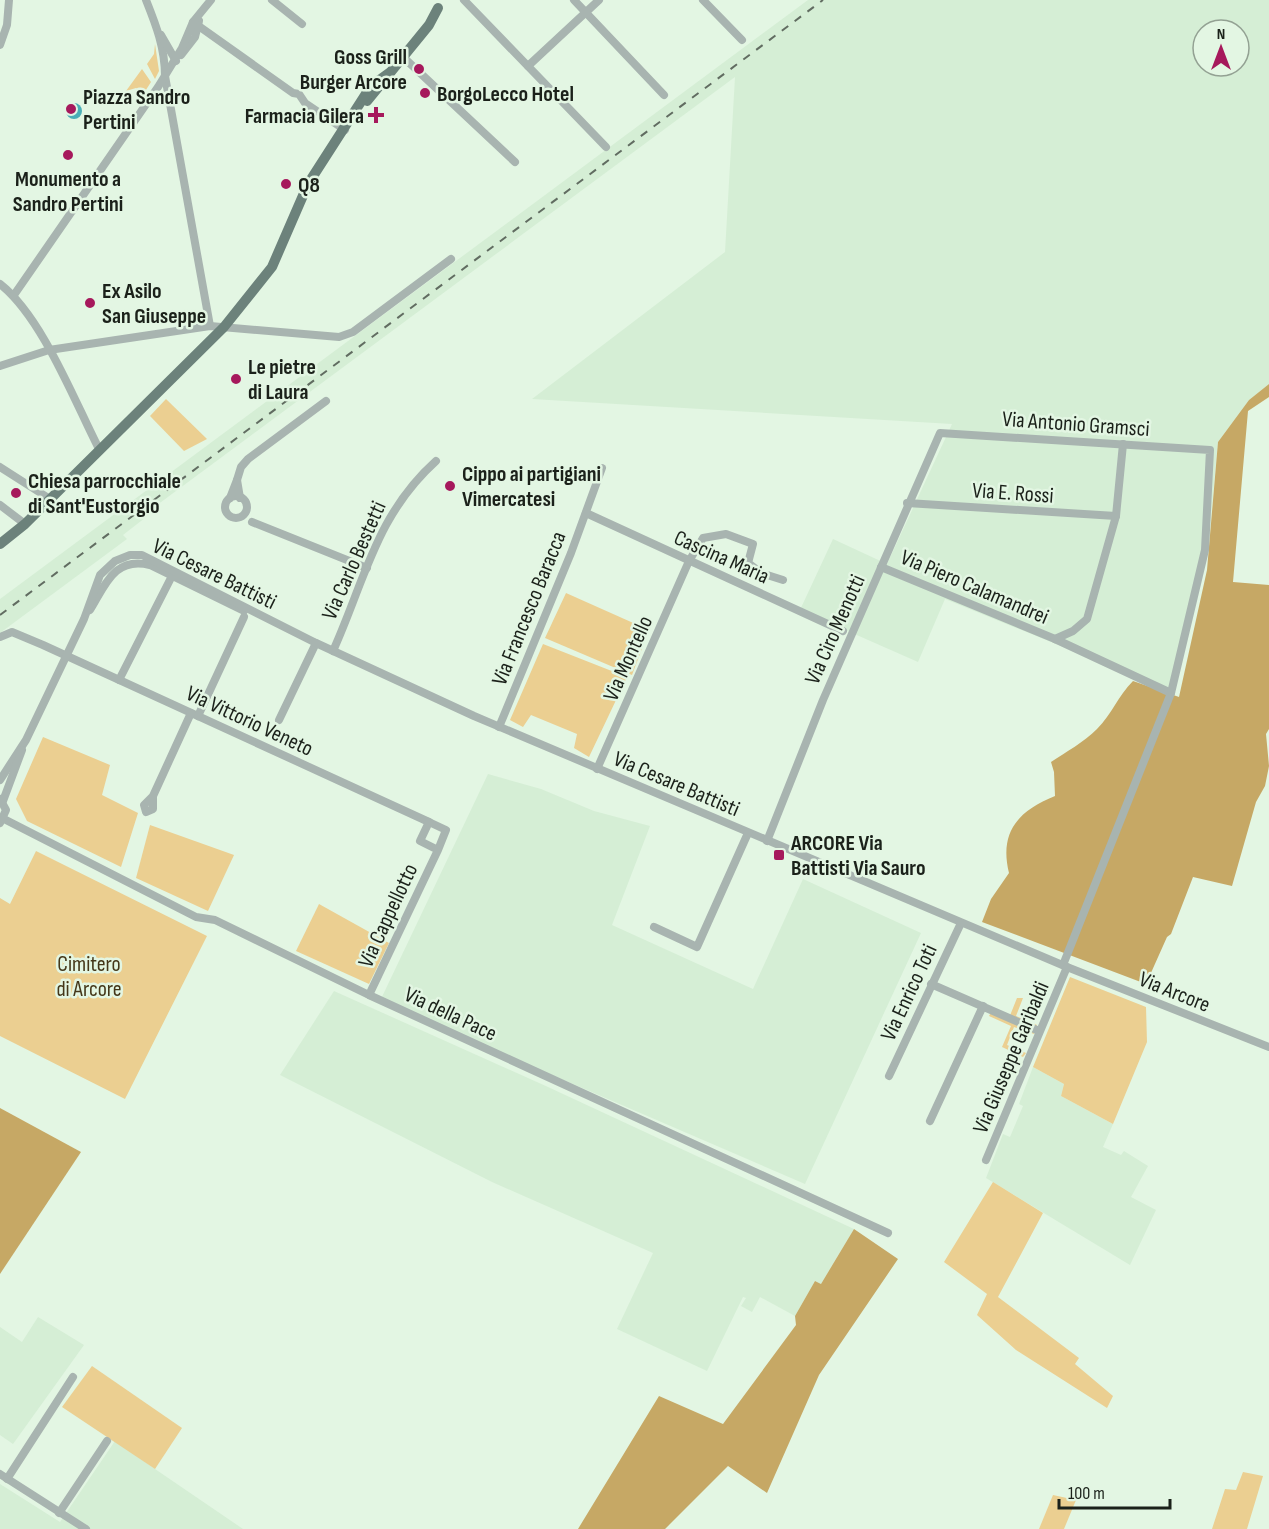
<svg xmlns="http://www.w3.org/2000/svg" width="1269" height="1529" viewBox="0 0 1269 1529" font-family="'Sofia Sans Condensed',sans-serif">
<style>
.built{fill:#d5eed5;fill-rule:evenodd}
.green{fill:#ebcf91}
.forest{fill:#c6a865}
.water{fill:#4aafb7}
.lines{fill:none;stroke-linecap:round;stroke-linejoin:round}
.minor{stroke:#a8b4b0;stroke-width:8}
.major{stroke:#6c827b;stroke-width:10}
.rail{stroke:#616c61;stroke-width:2;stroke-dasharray:8 8;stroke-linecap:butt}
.poi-dot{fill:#a6195c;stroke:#e3f6e3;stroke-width:2}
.labels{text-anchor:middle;stroke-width:5;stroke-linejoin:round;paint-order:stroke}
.poi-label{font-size:22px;font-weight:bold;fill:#1b211a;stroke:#e3f6e3;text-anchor:start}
.street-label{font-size:22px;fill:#1b211a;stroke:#e3f6e3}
.park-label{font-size:22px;fill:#443719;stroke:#e3f6e3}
</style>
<rect width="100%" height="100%" fill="#e3f6e3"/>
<g class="built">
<path d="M 808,0 L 1269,0 L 1269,384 L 1249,400 L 1218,442 L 1208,550 L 1174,692 L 945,599 L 918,662 L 800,610 L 833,539 L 887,564 L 952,424 L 532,399 L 725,252 L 735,77 L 149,511 L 150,514 L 123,535 L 127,539 L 0,633 L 0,599 ZM 1203,30 L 1239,30 L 1239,66 L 1203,66 Z"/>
<polygon points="488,774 541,789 594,811 650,826 612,925 753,989 803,879 921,933 805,1184 380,1001"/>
<polygon points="334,991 548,1087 854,1229 821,1284 815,1281 795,1316 760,1297 752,1312 741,1306 746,1298 743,1297 707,1371 617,1329 653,1253 492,1182 280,1075"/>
<polygon points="1033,1067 1064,1084 1061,1096 1113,1124 1103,1147 1121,1155 1124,1151 1148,1166 1131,1197 1156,1210 1130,1265 986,1178 1003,1134 1010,1137 1023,1106 1019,1104"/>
<polygon points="38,1317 84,1345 13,1444 0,1435 0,1327 22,1342"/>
<polygon points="115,1441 155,1469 243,1529 0,1529 0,1484 60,1522"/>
</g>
<g class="green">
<polygon points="155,44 159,71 155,79 147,64 154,54"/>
<polygon points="142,69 151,82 144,93 136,88 126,91"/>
<polygon points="166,399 207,439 184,451 150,416"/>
<polygon points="566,593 649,630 632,675 545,638"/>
<polygon points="543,644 627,677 589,757 574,748 577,734 531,715 523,727 510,720"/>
<polygon points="43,737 110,765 102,795 138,813 121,867 27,821 16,799"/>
<polygon points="150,825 234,855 208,911 136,878"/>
<polygon points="36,851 207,936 125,1099 0,1036 0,898 10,904"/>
<polygon points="319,904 389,943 369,984 296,951"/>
<polygon points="1070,977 1146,1007 1147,1042 1113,1124 1061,1096 1064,1084 1033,1067"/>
<polygon points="1017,998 1023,998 1016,1016 1037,1025 1034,1034 1014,1027 1007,1045 1026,1053 1023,1057 1002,1047 1011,1026 989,1016 992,1010 1009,1018"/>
<polygon points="993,1182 1043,1213 998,1297 1079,1358 1075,1364 1113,1396 1107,1408 1016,1350 977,1315 987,1294 944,1262"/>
<polygon points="92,1366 182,1428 155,1469 62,1407"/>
<polygon points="1243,1472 1263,1476 1247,1529 1212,1529 1225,1489 1236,1490"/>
<polygon points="1053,1495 1076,1500 1064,1529 1039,1529"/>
</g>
<g class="forest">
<path d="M 1269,384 L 1269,397 L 1248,411 L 1233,582 L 1269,585 L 1269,729 L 1266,734 L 1269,766 L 1265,786 L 1256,802 L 1232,886 L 1193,877 L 1171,934 L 1167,937 L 1146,984 L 982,922 L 991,899 L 1009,873 C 999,832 1018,811 1055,796 L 1054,772 L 1051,762 C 1066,752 1084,742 1097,729 C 1112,714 1118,696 1133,681 L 1179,697 L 1207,570 L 1218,442 L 1249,400 Z"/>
<polygon points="0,1108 81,1152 0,1274"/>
<polygon points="854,1229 898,1259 819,1375 767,1493 728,1466 665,1529 578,1529 659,1396 723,1424 796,1325 795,1316 815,1281 821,1284"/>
</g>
<circle class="water" cx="74" cy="111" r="8"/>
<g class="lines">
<g class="minor">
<path d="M 146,0 C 156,25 165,48 165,76 L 210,326"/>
<polyline points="272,0 302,24"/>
<polyline points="464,0 606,147"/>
<polyline points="574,0 664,95"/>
<polyline points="703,0 742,40"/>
<polyline points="193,22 293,93 299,94 305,103 345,130"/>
<polyline points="161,35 176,61"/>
<polyline points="0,45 7,25 9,0"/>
<polyline points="181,55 195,37 199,21"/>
<polyline points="402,56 515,162"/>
<polyline points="528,66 599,0"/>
<path d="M 0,284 C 42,317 74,400 99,449"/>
<polyline points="14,295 158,87 182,48 193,22 211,0"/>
<polyline points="0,366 49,350 210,326 339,337 353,332 451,259"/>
<polyline points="0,467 50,499"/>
<polyline points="237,480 241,467 248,459 326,401"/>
<circle cx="236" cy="507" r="11"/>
<polyline points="230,498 237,480 240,498"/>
<polyline points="907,503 1116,516"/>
<polyline points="0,505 25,524"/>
<polyline points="586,513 843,631"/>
<polyline points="252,522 367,568"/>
<polyline points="881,567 1055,639 1171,693"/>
<path d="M 90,610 C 105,586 114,556 150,565 L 244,611"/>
<polyline points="0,637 12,632 43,645 429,822"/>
<polyline points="1055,639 1073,631 1087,619 1116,516 1123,444"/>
<path d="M 333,651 C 365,580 376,515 436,461"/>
<polyline points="119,680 174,572"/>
<polyline points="198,716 244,617"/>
<polyline points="279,720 316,643"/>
<polyline points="499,727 571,553 602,468"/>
<polyline points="597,769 689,561 703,538 726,534 753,544 748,563 761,573 783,580"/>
<polyline points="0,780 26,740 84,619 100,575 115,561 130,555 142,555 316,643 474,716 1067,967 1269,1047"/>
<polyline points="153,796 153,809 146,812 144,805 153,796 191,713"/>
<polyline points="0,799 6,810 0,823"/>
<polyline points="3,801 22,750"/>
<polyline points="4,819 196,917 215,920 369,995 888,1233"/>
<polyline points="767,841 823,700 940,433 1210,450 1205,550 1171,693 1063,965"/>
<polyline points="654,927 697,947 748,833"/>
<polyline points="931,984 1039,1031"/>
<polyline points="369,995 438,850 446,830 429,822 420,841 438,850"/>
<polyline points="889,1076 961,923"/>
<polyline points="930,1121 983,1006"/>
<polyline points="986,1160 1067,967"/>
<polyline points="0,1474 86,1529"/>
<polyline points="7,1479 73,1377"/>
<polyline points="59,1513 107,1441"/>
</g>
<g class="major">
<polyline points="367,101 429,25 438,8"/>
<polyline points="0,544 25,524 224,327 272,267 308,184 371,86 389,73"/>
</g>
<polyline class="rail" points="0,615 823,0"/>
</g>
<g class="poi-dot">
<circle cx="419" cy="69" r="6"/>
<circle cx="425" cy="93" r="6"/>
<circle cx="71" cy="109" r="6"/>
<path d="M373 106h6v6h6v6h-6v6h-6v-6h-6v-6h6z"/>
<circle cx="68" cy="155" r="6"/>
<circle cx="286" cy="184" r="6"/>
<circle cx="90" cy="303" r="6"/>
<circle cx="236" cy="379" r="6"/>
<circle cx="450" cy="486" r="6"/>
<circle cx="16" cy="493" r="6"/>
<rect x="773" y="849" width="12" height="12" rx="3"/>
</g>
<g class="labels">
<g class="poi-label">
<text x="407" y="64" text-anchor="end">Goss Grill<tspan x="407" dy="25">Burger Arcore</tspan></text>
<text x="437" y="101">BorgoLecco Hotel</text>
<text x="83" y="104">Piazza Sandro<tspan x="83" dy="25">Pertini</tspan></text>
<text x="364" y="123" text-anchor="end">Farmacia Gilera</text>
<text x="68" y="186" text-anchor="middle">Monumento a<tspan x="68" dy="25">Sandro Pertini</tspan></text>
<text x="298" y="192">Q8</text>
<text x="102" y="298">Ex Asilo<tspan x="102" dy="25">San Giuseppe</tspan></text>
<text x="248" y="374">Le pietre<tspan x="248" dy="25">di Laura</tspan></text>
<text x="462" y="481">Cippo ai partigiani<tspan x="462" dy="25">Vimercatesi</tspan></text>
<text x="28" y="488">Chiesa parrocchiale<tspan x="28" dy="25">di Sant'Eustorgio</tspan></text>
<text x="791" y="850">ARCORE Via<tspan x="791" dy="25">Battisti Via Sauro</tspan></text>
</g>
<g class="street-label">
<text transform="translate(1076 423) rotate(4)" y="8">Via Antonio Gramsci</text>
<text transform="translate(1013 492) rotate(4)" y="8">Via E. Rossi</text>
<text transform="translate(722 556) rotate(24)" y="8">Cascina Maria</text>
<text transform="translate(353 560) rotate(-66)" y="8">Via Carlo Bestetti</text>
<text transform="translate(215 573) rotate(26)" y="8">Via Cesare Battisti</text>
<text transform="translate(975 586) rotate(23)" y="8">Via Piero Calamandrei</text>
<text transform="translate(528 608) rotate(-68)" y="8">Via Francesco Baracca</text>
<text transform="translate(834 629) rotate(-66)" y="8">Via Ciro Menotti</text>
<text transform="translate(627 658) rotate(-66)" y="8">Via Montello</text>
<text transform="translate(250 720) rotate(25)" y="8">Via Vittorio Veneto</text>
<text transform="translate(677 783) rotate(23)" y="8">Via Cesare Battisti</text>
<text transform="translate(387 915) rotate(-65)" y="8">Via Cappellotto</text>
<text transform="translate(1175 991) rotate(22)" y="8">Via Arcore</text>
<text transform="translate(908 992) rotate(-65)" y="8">Via Enrico Toti</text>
<text transform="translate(451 1013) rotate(25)" y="8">Via della Pace</text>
<text transform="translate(1010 1057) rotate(-67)" y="8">Via Giuseppe Garibaldi</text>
</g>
<g class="park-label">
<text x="89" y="971">Cimitero<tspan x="89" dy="25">di Arcore</tspan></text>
</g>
</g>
<g transform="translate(1221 48)"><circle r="28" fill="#e3f6e3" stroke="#93a193" stroke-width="1.5"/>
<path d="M0-4.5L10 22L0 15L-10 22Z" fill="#a6195c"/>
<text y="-9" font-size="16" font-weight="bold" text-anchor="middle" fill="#1b211a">N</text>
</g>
<path d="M1059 1499v9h111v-9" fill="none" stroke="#1b211a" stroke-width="3"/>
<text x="1068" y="1499" font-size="18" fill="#1b211a" stroke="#e3f6e3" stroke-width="4.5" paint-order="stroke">100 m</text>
</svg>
